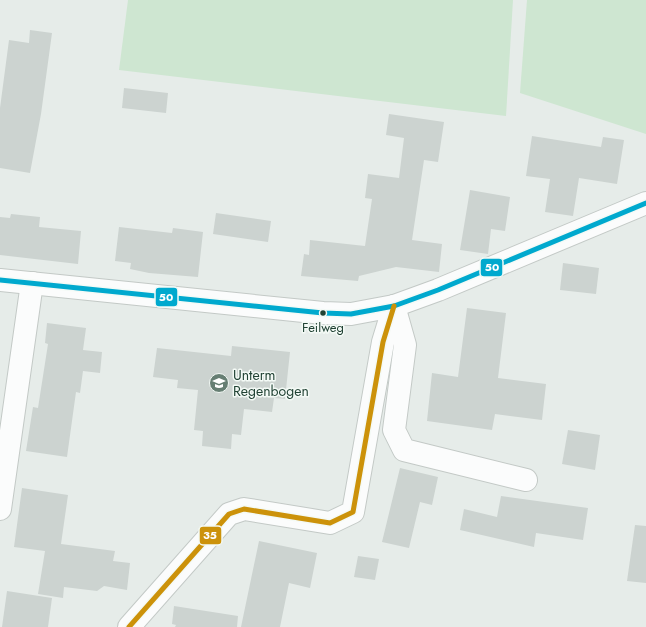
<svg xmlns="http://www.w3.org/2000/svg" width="646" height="627" viewBox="0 0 646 627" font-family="Jost,sans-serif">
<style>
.green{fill:#cee6d1}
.building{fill:#ccd3d0}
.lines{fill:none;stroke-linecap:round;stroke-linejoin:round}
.street-casing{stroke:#c3c9c6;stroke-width:24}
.street{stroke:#fbfcfc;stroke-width:22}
.bus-1-casing{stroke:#f4faf6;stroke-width:8}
.bus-2-casing{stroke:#f4faf6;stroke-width:8}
.bus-1{stroke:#00a9ce;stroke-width:5}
.bus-2{stroke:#cc920a;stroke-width:5}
.bus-dot{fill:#214234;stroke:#f4faf6;stroke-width:1.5}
.labels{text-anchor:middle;stroke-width:3;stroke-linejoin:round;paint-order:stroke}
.bus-label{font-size:13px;fill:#214234;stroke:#f4faf6}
.poi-label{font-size:14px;fill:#214234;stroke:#f4faf6;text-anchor:start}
.line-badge{stroke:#f4faf6;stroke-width:1.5}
.badge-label{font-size:11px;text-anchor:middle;font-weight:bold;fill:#fff}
</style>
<rect width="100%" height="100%" fill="#e6ece9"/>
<g class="green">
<polygon points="128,0 513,0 506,116 119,70"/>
<polygon points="527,0 646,0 646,134 520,93"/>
</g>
<g class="building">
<polygon points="30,30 52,33 41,114 30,173 0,168 0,108 9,40 29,43"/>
<polygon points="124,88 168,93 166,113 122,108"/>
<polygon points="389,114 444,122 438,162 424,160 412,240 442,244 439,272 396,267 359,276 358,281 301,276 304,254 309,255 310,240 365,246 372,199 365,198 368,174 399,178 404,138 386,135"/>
<polygon points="532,136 601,147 603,137 624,140 617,184 579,178 573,216 545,212 550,179 526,176"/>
<polygon points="470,190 510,197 505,231 491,229 488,254 460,250"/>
<polygon points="216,213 271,221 268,242 213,234"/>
<polygon points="11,214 40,217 39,227 81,231 78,264 0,255 0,217 10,218"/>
<polygon points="119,227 172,233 173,228 203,232 198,277 149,273 130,269 131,263 115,261"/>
<polygon points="563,263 599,268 596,294 560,290"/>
<polygon points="467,308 506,313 498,378 546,384 542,420 495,414 492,430 427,421 432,373 458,377"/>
<polygon points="47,323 86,328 83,350 102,352 100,373 83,371 80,393 76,392 67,457 26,451 33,407 38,408 48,344 45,343"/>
<polygon points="232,346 290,352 285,399 274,398 272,412 244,409 241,435 232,434 231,449 202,446 203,431 194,430 198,390 177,388 178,380 153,377 157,348 231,356"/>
<polygon points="568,430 600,435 595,470 562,464"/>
<polygon points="400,468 438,477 432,505 420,502 409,548 382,542"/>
<polygon points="22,488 68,495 61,544 115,551 113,561 130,563 127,590 104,586 97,591 64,587 63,598 38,594 45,551 14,547"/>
<polygon points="501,496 588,508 583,540 536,533 534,547 460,530 464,509 497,517"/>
<polygon points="635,525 646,526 646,583 627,581"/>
<polygon points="259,541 317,553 310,588 289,583 280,627 241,627"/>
<polygon points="358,556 379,559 375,580 354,577"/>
<polygon points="7,591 52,598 48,627 2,627"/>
<polygon points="174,606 238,616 237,627 175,627 176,625 172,624"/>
</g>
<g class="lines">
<g class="street-casing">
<g id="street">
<polyline points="0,280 323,313 351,314 394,306 438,290 646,203"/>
<polyline points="394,306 405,345 394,430 404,450 526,480"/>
<polyline points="0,509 32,283"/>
<polyline points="129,627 229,514 244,509 330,523 353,512 383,342 394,306"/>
</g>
</g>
<use href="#street" class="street"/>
<g class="bus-1-casing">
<polyline id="bus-1" points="0,280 323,313 351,314 394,306 438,290 646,203"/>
</g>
<g class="bus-2-casing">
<polyline id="bus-2" points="129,627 229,514 244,509 330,523 353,512 383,342 394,306"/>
</g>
<use href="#bus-1" class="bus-1"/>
<use href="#bus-2" class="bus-2"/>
</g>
<defs>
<g id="school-disc" transform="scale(1)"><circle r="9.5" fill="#667e73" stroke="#f4faf6"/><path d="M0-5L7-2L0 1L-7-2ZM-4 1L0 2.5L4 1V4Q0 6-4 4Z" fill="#fff"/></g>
</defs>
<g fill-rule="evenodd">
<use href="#school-disc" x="219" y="383"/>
</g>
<circle class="bus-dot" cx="323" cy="313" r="3.5"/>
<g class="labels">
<g class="bus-label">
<text x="323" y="332">Feilweg</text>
</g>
<g class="poi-label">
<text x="233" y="380">Unterm<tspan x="233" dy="16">Regenbogen</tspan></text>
</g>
</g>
<g class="line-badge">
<rect x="480" y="258" width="23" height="19" rx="4" fill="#00a9ce"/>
<rect x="155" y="287" width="23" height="20" rx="4" fill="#00a9ce"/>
<rect x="199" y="526" width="23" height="19" rx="4" fill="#cc920a"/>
</g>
<g class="badge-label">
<text x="492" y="271">50</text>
<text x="166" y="301">50</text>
<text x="210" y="539">35</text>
</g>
</svg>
